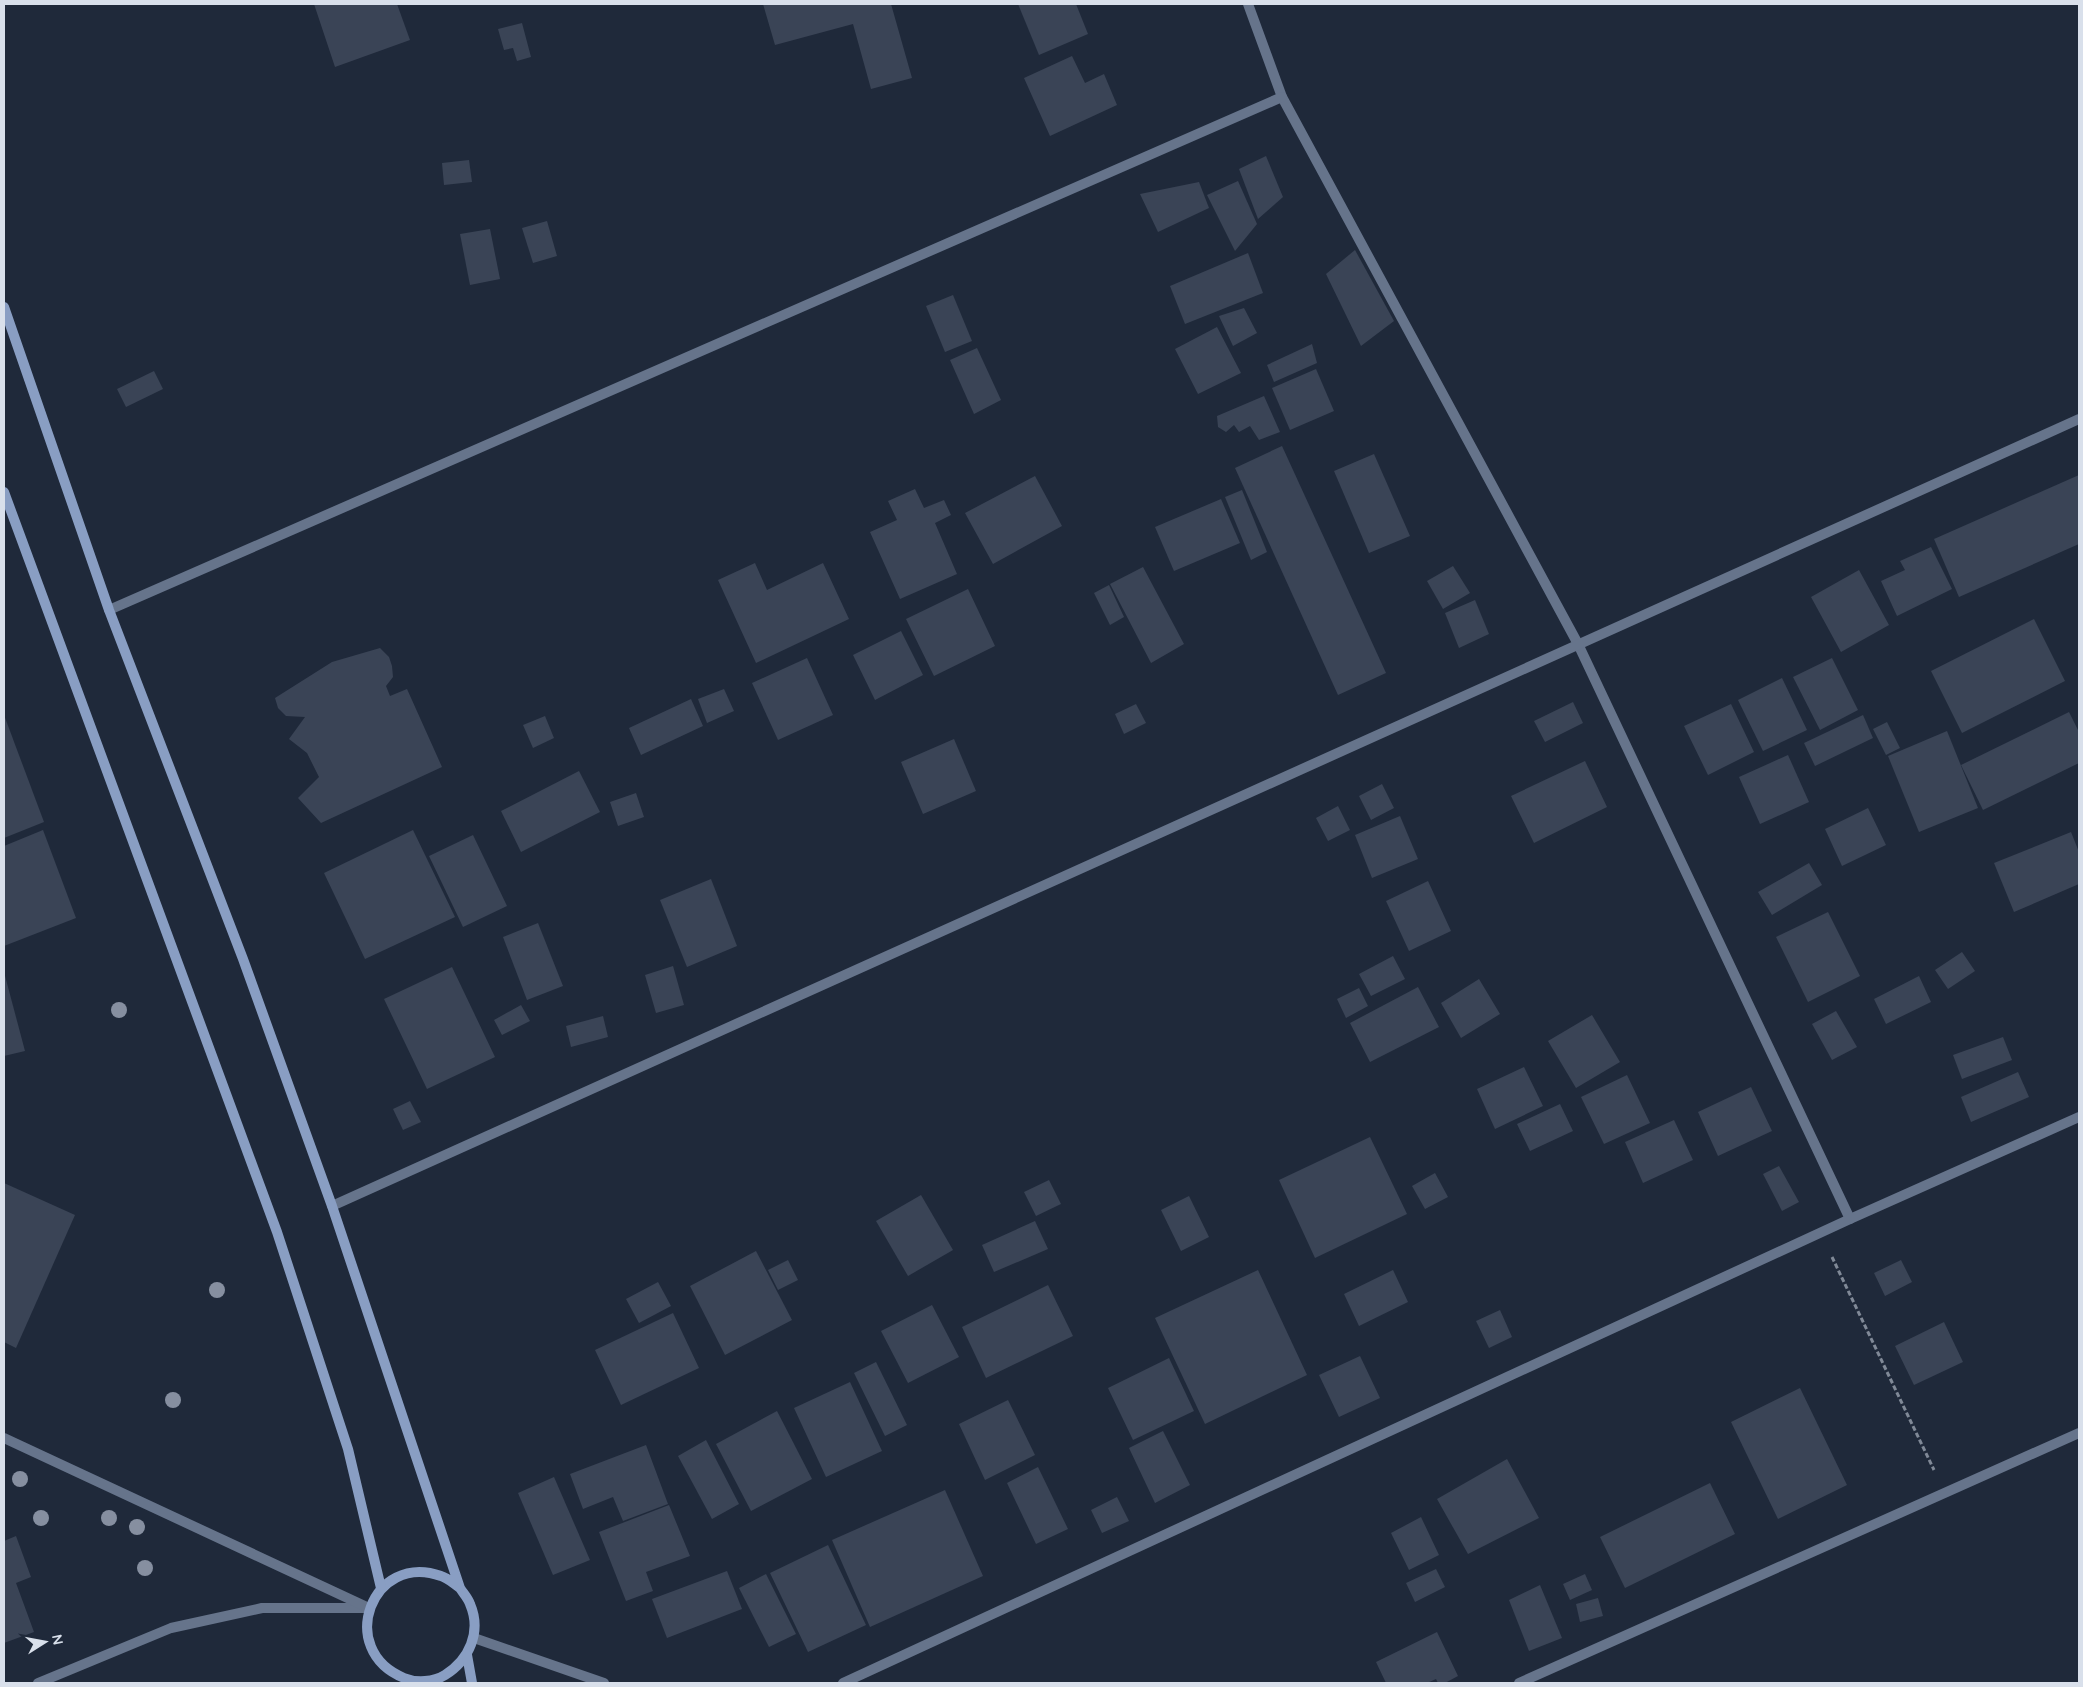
<svg xmlns="http://www.w3.org/2000/svg" width="2083" height="1687" viewBox="0 0 2083 1687" font-family="Quicksand,sans-serif">
<style>
.building{fill:#3a4456}
.lines{fill:none;stroke-linecap:round;stroke-linejoin:round}
.path{stroke:#808997;stroke-width:3;stroke-dasharray:5 2.5;stroke-linecap:butt}
.minor{stroke:#66748b;stroke-width:10}
.tertiary{stroke:#66748b;stroke-width:10}
.secondary{stroke:#899ec3;stroke-width:10}
.tree{fill:#868fa0}
</style>
<rect width="100%" height="100%" fill="#1f293a"/>
<g class="building">
<polygon points="314,4 397,4 410,40 335,67"/>
<polygon points="763,4 891,4 912,78 871,89 853,24 775,45"/>
<polygon points="1018,4 1076,4 1088,34 1039,55"/>
<polygon points="522,23 531,57 517,61 513,48 504,50 498,29"/>
<polygon points="1072,56 1085,83 1104,74 1117,105 1050,136 1024,78"/>
<polygon points="1266,156 1283,197 1258,219 1239,169"/>
<polygon points="469,160 472,182 444,185 442,163"/>
<polygon points="1238,181 1257,224 1235,251 1207,195"/>
<polygon points="1199,182 1209,208 1158,232 1140,194"/>
<polygon points="547,221 557,256 533,263 522,228"/>
<polygon points="490,229 500,279 470,285 460,234"/>
<polygon points="1355,250 1394,321 1361,346 1326,274"/>
<polygon points="1248,253 1263,293 1185,324 1170,286"/>
<polygon points="953,295 972,341 945,352 926,306"/>
<polygon points="1244,308 1257,333 1233,346 1219,316"/>
<polygon points="1217,327 1241,373 1198,394 1175,349"/>
<polygon points="1312,344 1317,363 1274,382 1267,365"/>
<polygon points="977,348 1001,400 974,414 950,360"/>
<polygon points="1316,369 1334,411 1290,430 1272,388"/>
<polygon points="154,371 163,389 126,407 117,389"/>
<polygon points="1264,396 1280,432 1259,440 1250,426 1239,432 1234,425 1226,432 1218,427 1217,416"/>
<polygon points="1282,446 1386,673 1338,695 1235,468"/>
<polygon points="1374,454 1410,536 1369,553 1334,471"/>
<polygon points="2079,475 2079,544 1959,597 1934,539"/>
<polygon points="1035,476 1062,526 993,564 965,513"/>
<polygon points="915,489 924,508 944,500 951,515 935,523 957,574 900,599 870,532 897,520 888,501"/>
<polygon points="1242,490 1267,552 1251,560 1225,497"/>
<polygon points="1221,499 1240,543 1174,571 1155,527"/>
<polygon points="1931,547 1952,589 1897,616 1881,581 1905,570 1900,561"/>
<polygon points="755,563 767,590 823,563 849,619 756,663 718,580"/>
<polygon points="1453,566 1470,593 1443,609 1427,581"/>
<polygon points="1143,567 1184,644 1151,663 1110,584"/>
<polygon points="1859,570 1889,625 1841,652 1811,597"/>
<polygon points="1109,585 1124,617 1110,625 1094,593"/>
<polygon points="968,589 995,646 934,676 906,619"/>
<polygon points="1475,600 1489,634 1459,648 1445,613"/>
<polygon points="2034,619 2065,681 1962,733 1931,671"/>
<polygon points="901,631 923,675 875,700 853,655"/>
<polygon points="380,648 389,657 392,666 393,677 386,686 390,696 407,689 442,767 321,823 298,798 319,777 307,753 289,739 305,717 286,716 278,708 275,698 332,662"/>
<polygon points="807,658 833,715 778,740 752,683"/>
<polygon points="1832,658 1858,710 1820,730 1793,677"/>
<polygon points="1782,678 1807,730 1763,751 1738,700"/>
<polygon points="724,689 734,711 707,723 698,699"/>
<polygon points="691,699 703,726 641,755 629,728"/>
<polygon points="1573,702 1583,723 1545,742 1534,721"/>
<polygon points="1136,704 1146,723 1124,734 1115,714"/>
<polygon points="1731,704 1754,752 1708,775 1684,726"/>
<polygon points="2069,712 2079,732 2079,763 1983,810 1961,765"/>
<polygon points="4,715 44,822 4,838"/>
<polygon points="1863,715 1873,738 1815,766 1804,743"/>
<polygon points="545,716 554,738 533,748 523,725"/>
<polygon points="1887,722 1900,748 1886,755 1873,729"/>
<polygon points="1947,731 1978,808 1919,832 1888,756"/>
<polygon points="954,739 976,791 923,814 901,762"/>
<polygon points="1788,755 1809,802 1760,824 1739,777"/>
<polygon points="1585,761 1607,807 1534,843 1511,796"/>
<polygon points="579,771 600,812 521,852 501,811"/>
<polygon points="1382,784 1394,808 1371,820 1359,796"/>
<polygon points="636,793 644,817 618,826 610,802"/>
<polygon points="1338,806 1350,830 1328,841 1316,818"/>
<polygon points="1868,808 1886,845 1842,866 1825,829"/>
<polygon points="1400,816 1418,859 1372,878 1355,835"/>
<polygon points="43,830 76,918 4,946 4,846"/>
<polygon points="413,830 455,917 365,959 324,873"/>
<polygon points="2071,832 2079,852 2079,884 2014,912 1994,863"/>
<polygon points="473,835 507,906 463,927 429,856"/>
<polygon points="1809,863 1822,885 1772,915 1758,892"/>
<polygon points="711,879 737,946 687,967 660,900"/>
<polygon points="1428,881 1451,931 1409,951 1386,901"/>
<polygon points="1828,912 1860,976 1808,1002 1776,937"/>
<polygon points="538,923 563,986 527,1000 503,937"/>
<polygon points="1962,952 1975,971 1948,989 1935,970"/>
<polygon points="1393,956 1405,979 1371,996 1359,974"/>
<polygon points="673,966 684,1005 656,1013 645,975"/>
<polygon points="452,967 495,1057 427,1089 384,999"/>
<polygon points="4,972 25,1051 4,1056"/>
<polygon points="1919,976 1931,1002 1886,1024 1874,999"/>
<polygon points="1479,979 1500,1014 1461,1038 1441,1003"/>
<polygon points="1418,987 1439,1027 1370,1062 1350,1023"/>
<polygon points="1359,988 1368,1006 1346,1018 1337,999"/>
<polygon points="521,1005 530,1021 502,1035 494,1020"/>
<polygon points="1836,1011 1857,1047 1832,1060 1812,1024"/>
<polygon points="1592,1015 1620,1062 1576,1088 1548,1041"/>
<polygon points="603,1016 608,1037 571,1047 566,1026"/>
<polygon points="2003,1037 2012,1060 1962,1079 1953,1055"/>
<polygon points="1524,1067 1543,1106 1495,1129 1477,1089"/>
<polygon points="2018,1072 2029,1097 1971,1122 1961,1097"/>
<polygon points="1627,1075 1650,1123 1604,1144 1581,1097"/>
<polygon points="1751,1087 1772,1131 1718,1156 1698,1112"/>
<polygon points="410,1101 421,1122 403,1130 393,1109"/>
<polygon points="1560,1104 1573,1131 1530,1151 1517,1124"/>
<polygon points="1674,1120 1693,1160 1643,1183 1625,1142"/>
<polygon points="1370,1137 1407,1214 1315,1258 1279,1180"/>
<polygon points="1779,1166 1799,1202 1782,1211 1763,1174"/>
<polygon points="1435,1173 1448,1197 1425,1209 1412,1186"/>
<polygon points="1049,1180 1061,1204 1036,1216 1024,1192"/>
<polygon points="4,1183 75,1215 16,1348 4,1342"/>
<polygon points="921,1195 953,1250 908,1276 876,1221"/>
<polygon points="1189,1196 1209,1237 1181,1251 1161,1210"/>
<polygon points="1035,1221 1048,1249 994,1272 982,1245"/>
<polygon points="756,1251 792,1320 725,1355 690,1286"/>
<polygon points="788,1260 798,1280 778,1290 768,1270"/>
<polygon points="1901,1260 1912,1282 1885,1296 1874,1273"/>
<polygon points="1258,1270 1307,1375 1205,1424 1155,1318"/>
<polygon points="1393,1270 1408,1302 1359,1326 1344,1294"/>
<polygon points="658,1282 671,1306 639,1323 626,1299"/>
<polygon points="1048,1285 1073,1336 986,1378 962,1327"/>
<polygon points="932,1305 959,1357 908,1383 881,1331"/>
<polygon points="1500,1310 1512,1337 1489,1348 1476,1321"/>
<polygon points="673,1313 699,1368 621,1405 595,1350"/>
<polygon points="1944,1322 1963,1362 1914,1385 1895,1346"/>
<polygon points="1360,1356 1380,1398 1339,1417 1319,1375"/>
<polygon points="1169,1358 1194,1411 1133,1440 1108,1388"/>
<polygon points="876,1362 907,1425 885,1436 854,1373"/>
<polygon points="850,1382 882,1451 826,1477 794,1408"/>
<polygon points="1800,1388 1847,1485 1778,1519 1731,1422"/>
<polygon points="1008,1400 1035,1455 985,1480 959,1424"/>
<polygon points="777,1411 812,1479 751,1511 716,1444"/>
<polygon points="1163,1431 1190,1485 1155,1503 1129,1448"/>
<polygon points="706,1440 739,1504 712,1519 678,1456"/>
<polygon points="646,1445 668,1504 623,1521 613,1497 583,1509 570,1474"/>
<polygon points="1507,1459 1539,1518 1468,1554 1437,1499"/>
<polygon points="1038,1467 1068,1529 1036,1544 1007,1483"/>
<polygon points="554,1477 590,1560 553,1575 518,1493"/>
<polygon points="1710,1483 1735,1534 1625,1588 1600,1537"/>
<polygon points="945,1490 983,1576 870,1627 832,1540"/>
<polygon points="1117,1497 1129,1521 1102,1533 1091,1510"/>
<polygon points="669,1505 690,1556 646,1572 653,1591 626,1601 599,1532"/>
<polygon points="1421,1517 1439,1555 1409,1570 1391,1533"/>
<polygon points="16,1536 31,1577 16,1583 34,1632 4,1643 4,1541"/>
<polygon points="828,1545 866,1625 808,1652 770,1573"/>
<polygon points="1436,1569 1445,1587 1415,1602 1406,1583"/>
<polygon points="727,1571 742,1609 667,1638 652,1599"/>
<polygon points="766,1574 796,1634 769,1647 739,1588"/>
<polygon points="1585,1574 1592,1590 1570,1600 1563,1584"/>
<polygon points="1540,1585 1562,1638 1529,1651 1509,1600"/>
<polygon points="1598,1598 1603,1616 1580,1622 1576,1604"/>
<polygon points="1437,1632 1458,1676 1445,1683 1438,1683 1436,1679 1427,1683 1386,1683 1376,1662"/>
</g>
<g class="lines">
<polyline class="path" points="1832,1257 1934,1470"/>
<g class="minor">
<polyline points="1248,4 1282,97 1578,644 1850,1219"/>
<polyline points="109,610 1282,97"/>
<polyline points="332,1206 2079,419"/>
<polyline points="38,1683 171,1628 262,1608 369,1608"/>
<polyline points="843,1683 1850,1219 2079,1117"/>
<polyline points="1519,1683 2079,1433"/>
</g>
<g class="tertiary">
<polyline points="4,1438 369,1608"/>
<polyline points="474,1638 604,1683"/>
</g>
<g class="secondary">
<path d="M 4,307 L 109,610 L 243,959 L 332,1206 L 460,1588 C 463,1593 468,1598 470,1604 C 482,1632 469,1660 445,1675 C 434,1682 416,1683 404,1678 C 335,1650 372,1551 441,1576 C 448,1578 454,1584 460,1588"/>
<polyline points="4,492 277,1232 348,1449 381,1588"/>
<polyline points="467,1655 472,1683"/>
</g>
</g>
<g class="tree">
<circle cx="119" cy="1010" r="8"/>
<circle cx="217" cy="1290" r="8"/>
<circle cx="173" cy="1400" r="8"/>
<circle cx="20" cy="1479" r="8"/>
<circle cx="41" cy="1518" r="8"/>
<circle cx="109" cy="1518" r="8"/>
<circle cx="137" cy="1527" r="8"/>
<circle cx="145" cy="1568" r="8"/>
</g>
<rect width="2083" height="1687" fill="none" stroke="#d9e0eb" stroke-width="10"/>
<g transform="translate(45 1642) rotate(79)" stroke="#1f293a" stroke-width="4" paint-order="stroke">
<path d="M0-4L9 19L0 12L-9 19Z" fill="#d9e0eb"/>
<text y="-8" font-size="14" font-weight="bold" text-anchor="middle" fill="#d9e0eb">N</text>
</g>
</svg>
